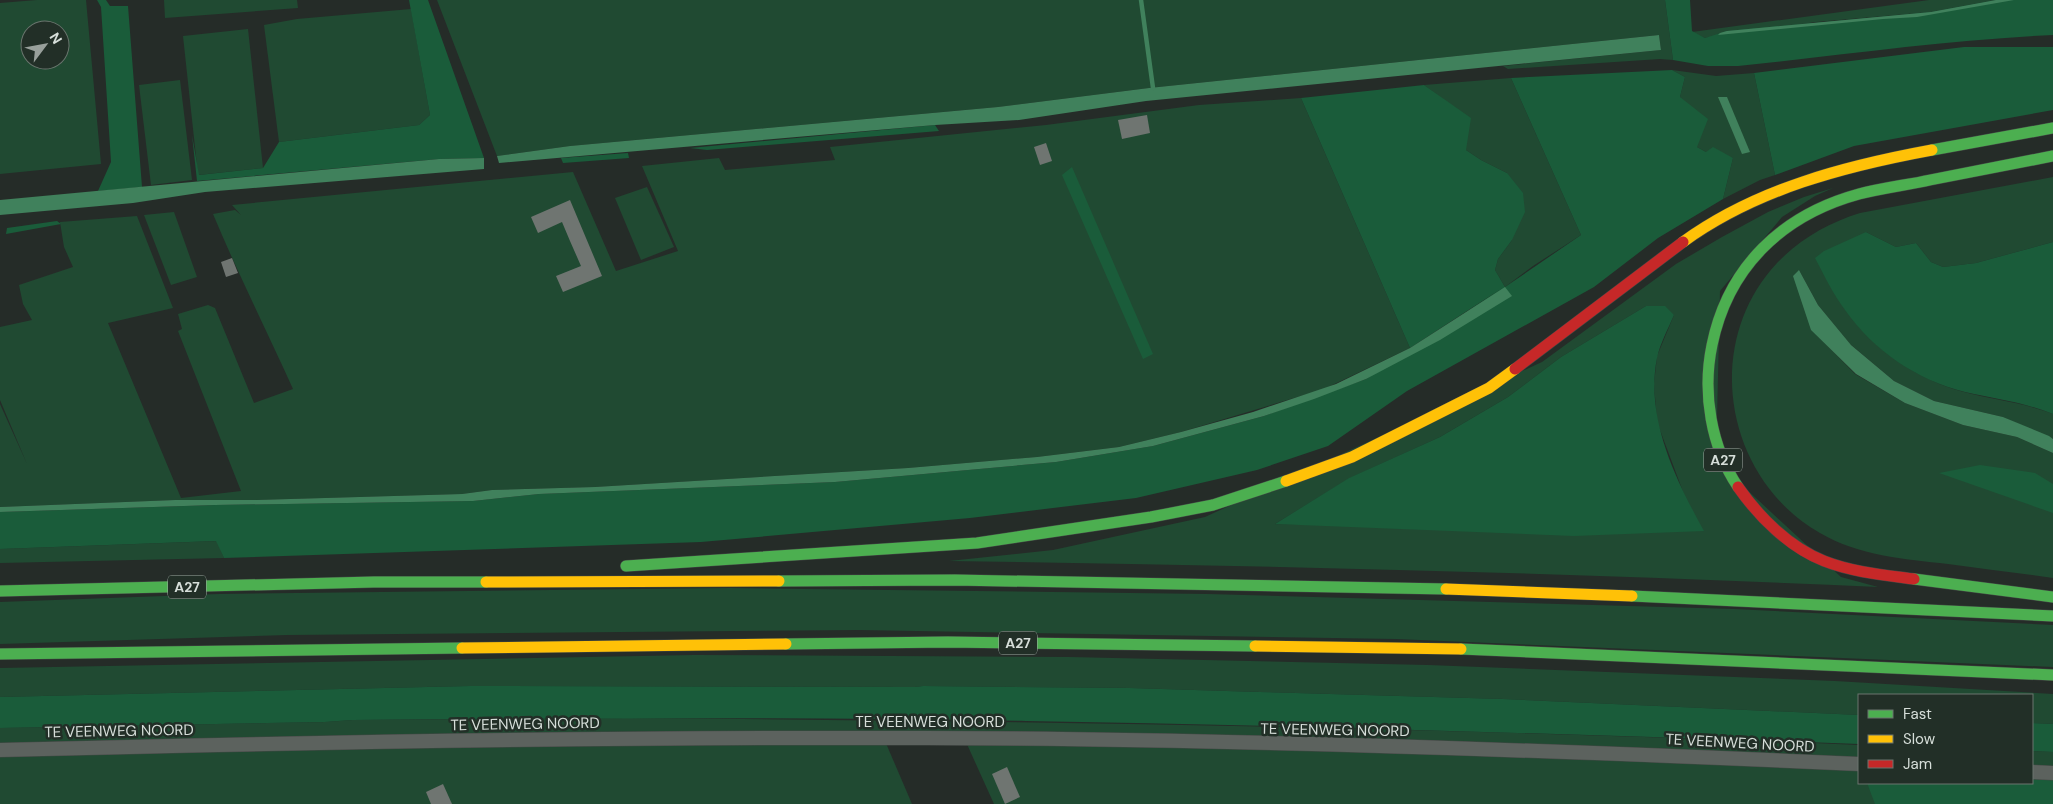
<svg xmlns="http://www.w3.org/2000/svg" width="2053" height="804" viewBox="0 0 2053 804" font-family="'DM Sans',sans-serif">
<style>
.green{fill:#204a32;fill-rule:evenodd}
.forest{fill:#1a5c3a}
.water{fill:#40815c}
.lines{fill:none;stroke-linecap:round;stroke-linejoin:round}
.stream{stroke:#40815c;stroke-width:4.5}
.building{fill:#6f7571}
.street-casing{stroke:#434845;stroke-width:15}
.fast-casing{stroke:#434845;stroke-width:12}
.slow-casing{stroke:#434845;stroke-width:12}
.jam-casing{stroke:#434845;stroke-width:12}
.street{stroke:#5c625e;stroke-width:14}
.fast{stroke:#4caf50;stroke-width:11}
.slow{stroke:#ffc107;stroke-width:11}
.jam{stroke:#c62828;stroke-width:11}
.labels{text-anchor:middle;stroke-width:5;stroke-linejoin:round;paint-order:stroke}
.shield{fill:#222f27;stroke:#a0aaa4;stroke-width:1}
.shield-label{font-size:14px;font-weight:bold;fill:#d6ded9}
.street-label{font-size:15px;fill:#d6ded9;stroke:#222f27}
</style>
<rect width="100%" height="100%" fill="#252c28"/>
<g class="green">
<path d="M 37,0 L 86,0 L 101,164 L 0,174 L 0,3 ZM 30,30 L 60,30 L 60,60 L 30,60 Z"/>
<polygon points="164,0 297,0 298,8 165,18"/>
<polygon points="437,0 1665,0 1673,60 1660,59 1508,69 1503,66 1661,50 1659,35 1149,88 998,107 570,146 497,156"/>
<polygon points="1929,0 1996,0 1931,12 1816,22 1705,38 1692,32"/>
<polygon points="411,9 430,115 419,125 279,142 264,25 297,19"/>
<polygon points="248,29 263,168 198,175 183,36"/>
<polygon points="1672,70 1716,76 1754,73 1775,175 1760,180 1723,199 1733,158 1706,152 1697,147 1680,97 1685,77"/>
<polygon points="1511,78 1581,235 1533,266 1505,287 1495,270 1498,259 1512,240 1507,173 1481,160 1466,150 1443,99 1424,85"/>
<polygon points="180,80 192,180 151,185 139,85"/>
<path d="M 1301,98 L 1410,348 L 1324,389 L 1181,432 L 1119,447 L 1037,457 L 908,468 L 595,487 L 492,490 L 462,494 L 256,500 L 175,500 L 0,507 L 0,404 L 27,464 L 0,400 L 0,327 L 32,320 L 23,304 L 19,285 L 73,267 L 64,247 L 60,222 L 137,216 L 173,308 L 108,323 L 181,498 L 241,491 L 178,331 L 182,329 L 178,314 L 208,305 L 215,308 L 254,403 L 293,389 C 267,331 238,274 213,214 L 235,210 L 241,215 L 232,205 L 573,172 L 616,271 L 678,251 L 642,166 L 719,158 L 725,170 L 835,160 L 830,147 L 1046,125 L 1199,105 Z"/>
<path d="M 2053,177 L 2053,242 L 1976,263 L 1943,267 L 1931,262 L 1916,243 L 1896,247 L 1866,232 L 1835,294 C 1865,342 1908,377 1964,392 C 1995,400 2021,402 2053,414 L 2053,439 L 2003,417 L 1934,401 L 1894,381 L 1850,344 L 1818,305 L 1799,270 L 1812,330 L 1855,374 L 1905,403 L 1963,425 L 2017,437 L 2053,453 L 2053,578 C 2018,573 1983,569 1948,564 C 1904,559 1859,556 1820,533 C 1725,479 1701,344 1777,263 C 1800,239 1828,223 1860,213 Z"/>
<polygon points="647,187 674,247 641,260 615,198"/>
<path d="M 1833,188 L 1815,196 L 1782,217 L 1720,291 L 1716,461 L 1841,577 L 1878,587 C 1569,573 1259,565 949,561 L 1053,550 L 1205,517 L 1542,362 L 1676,264 L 1722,237 L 1768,212 L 1804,197 ZM 1646,306 L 1674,315 L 1657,356 L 1654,384 L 1657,422 L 1685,497 L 1703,531 L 1275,524 L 1350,478 L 1440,437 L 1508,397 L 1561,357 Z"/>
<polygon points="174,212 197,277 171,285 144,215"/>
<polygon points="217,541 224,558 0,563 0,549"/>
<polygon points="730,588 1207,594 1734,609 2053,625 2053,667 1396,639 859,630 287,635 0,644 0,602 219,594"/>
<polygon points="694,655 1069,657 1428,665 1835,681 2053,694 2053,724 2032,723 2032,695 1859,695 1859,715 1503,699 1259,692 1130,688 923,686 915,687 470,686 0,697 0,668"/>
<path d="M 628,718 C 1039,721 1449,728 1859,745 L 1859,760 L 1278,741 L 0,748 L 0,728 L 325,722 L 352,720 Z"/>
<polygon points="885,741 912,804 0,804 0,754"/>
<polygon points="966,742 1081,742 1859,768 1859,783 1867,783 1871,791 2023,804 994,804"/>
<polygon points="2032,751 2053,752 2053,767 2032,767"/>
</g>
<g class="forest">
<polygon points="97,0 106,0 110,6 128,6 142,187 98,191 111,162 101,7"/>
<polygon points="409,0 428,0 484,158 439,159 197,181 192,135 199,175 263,168 279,142 419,125 430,115"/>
<path d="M 1665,0 L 1690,0 L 1692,31 L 1705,38 L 1727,31 L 1931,12 L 1996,0 L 2053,0 L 2053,35 C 1947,40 1843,55 1738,66 L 1708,66 L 1673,60 Z"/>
<polygon points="1964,47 2053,47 2053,110 1854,146 1775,175 1754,73"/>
<polygon points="1672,70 1685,77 1680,97 1708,119 1697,147 1706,152 1713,147 1733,158 1723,199 1658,238 1594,287 1407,391 1328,446 1257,470 1136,498 970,518 701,542 224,558 216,541 0,549 0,512 215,505 473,501 539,494 835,482 1056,462 1153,446 1264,416 1366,379 1504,287 1410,348 1301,98 1424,85 1471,118 1466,150 1481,160 1507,173 1523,193 1525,212 1512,240 1498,259 1495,270 1505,287 1581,235 1511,78"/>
<polygon points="935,125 939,131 707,150 690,148"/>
<polygon points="628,153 629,158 563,163 561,158"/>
<polygon points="1072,167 1153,354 1143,359 1062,175"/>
<polygon points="57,221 61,224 6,234 7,228"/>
<path d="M 1866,232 L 1896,247 L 1916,243 L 1931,262 L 1943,267 L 1976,263 L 2053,242 L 2053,414 C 2023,402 1996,399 1965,392 C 1917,380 1874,351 1845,310 C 1833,294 1824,275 1815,258 L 1824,251 Z"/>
<path d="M 1646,306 L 1665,306 L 1674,315 C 1668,329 1660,344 1657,358 C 1645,418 1676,480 1704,531 L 1574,536 L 1275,524 L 1349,478 L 1440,437 L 1508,397 L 1561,357 Z"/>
<polygon points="1980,465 2035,473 2053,484 2053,513 1939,473"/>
<path d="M 470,686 L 915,687 L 923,686 L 1130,688 L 1259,692 L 1503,699 L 1859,715 L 1859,744 C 1582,735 1304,725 1026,721 C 802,717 577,718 352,720 L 325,722 L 0,728 L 0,697 Z"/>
<polygon points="2032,723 2053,724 2053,752 2032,751"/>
<polygon points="2032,776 2053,777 2053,804 1875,804 1867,783 2032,783"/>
</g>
<g class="water">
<polygon points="1996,0 2014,0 1917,17 1883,19 1718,35 1720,33 1727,31 1931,12"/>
<polygon points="1659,35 1661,50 1146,101 1019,120 935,125 499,163 497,156 570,146 998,107 1149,88"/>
<polygon points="1718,97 1727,97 1750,152 1742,154"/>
<polygon points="484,158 484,169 205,192 133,203 0,215 0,200 439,159"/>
<polygon points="1799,270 1818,305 1851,345 1894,381 1934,401 2003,417 2049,436 2053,439 2053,453 2017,437 1963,425 1905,403 1856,374 1811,330 1793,276"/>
<polygon points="1505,287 1512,296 1440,340 1366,379 1314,399 1264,416 1153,446 1056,462 835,482 539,494 473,501 215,505 0,512 0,507 175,500 256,500 462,494 492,490 595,487 908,468 1037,457 1119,447 1181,432 1253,412 1336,384 1410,348"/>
</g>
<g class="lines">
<polyline class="stream" points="1141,0 1153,88"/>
</g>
<g class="building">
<polygon points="1147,115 1150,133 1122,139 1118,120"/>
<polygon points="1046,143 1052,161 1040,165 1034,147"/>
<polygon points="570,200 602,276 563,292 556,276 581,266 570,241 562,222 538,233 531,217"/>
<polygon points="232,258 238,273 226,277 221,262"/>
<polygon points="1007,767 1020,797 1005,804 992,774"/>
<polygon points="443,784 452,804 431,804 426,792"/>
</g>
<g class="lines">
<g class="street-casing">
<g id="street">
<path d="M 0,750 C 308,742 617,737 925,738 C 1237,739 1548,750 1859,764"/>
<polyline points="2032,772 2053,773"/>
</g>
</g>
<g class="fast-casing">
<g id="fast">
<polyline points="1932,150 2053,128"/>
<path d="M 1738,487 C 1711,447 1702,393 1712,345 C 1728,267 1782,215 1859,194 C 1882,188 1907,185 1930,180 C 1971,172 2012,164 2053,156"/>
<polyline points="626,566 977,543 1151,517 1213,505 1286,481"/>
<polyline points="1914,579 2053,597"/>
<polyline points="779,581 955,580 1446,589"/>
<polyline points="0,591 374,582 486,582"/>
<polyline points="1632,596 2053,616"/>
<polyline points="786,644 948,642 1255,646"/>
<polyline points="1461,649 2053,675"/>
<polyline points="0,654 462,648"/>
</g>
</g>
<g class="slow-casing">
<g id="slow">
<path d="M 1683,242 C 1756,189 1845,166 1932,150"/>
<polyline points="1286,481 1352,457 1489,388 1515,369"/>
<polyline points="486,582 779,581"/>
<polyline points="1446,589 1632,596"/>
<polyline points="1255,646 1461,649"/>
<polyline points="462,648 786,644"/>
</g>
</g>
<g class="jam-casing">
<g id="jam">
<polyline points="1515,369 1683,242"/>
<path d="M 1738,487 C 1759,517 1789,547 1824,561 C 1852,572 1884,575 1914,579"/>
</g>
</g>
<use href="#street" class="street"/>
<use href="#fast" class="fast"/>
<use href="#slow" class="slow"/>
<use href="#jam" class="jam"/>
</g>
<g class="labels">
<g class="shield">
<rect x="1704" y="448.5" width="38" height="23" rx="4"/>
<rect x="168" y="575.5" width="38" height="23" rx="4"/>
<rect x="999" y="631.5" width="38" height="23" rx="4"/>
</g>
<g class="shield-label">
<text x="1723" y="465">A27</text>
<text x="187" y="592">A27</text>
<text x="1018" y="648">A27</text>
</g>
<g class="street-label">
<text x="930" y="727">TE VEENWEG NOORD</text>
<text transform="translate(525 724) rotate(-1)" y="5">TE VEENWEG NOORD</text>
<text transform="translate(1335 730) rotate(1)" y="5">TE VEENWEG NOORD</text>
<text transform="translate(119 731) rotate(-1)" y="5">TE VEENWEG NOORD</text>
<text transform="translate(1740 743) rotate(3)" y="5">TE VEENWEG NOORD</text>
</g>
</g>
<rect x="1858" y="694" width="175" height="90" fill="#222f27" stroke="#6a756e"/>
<rect x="1868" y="710" width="25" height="8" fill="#4caf50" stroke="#6a756e"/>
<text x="1903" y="719" font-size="15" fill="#d6ded9">Fast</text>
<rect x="1868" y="735" width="25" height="8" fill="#ffc107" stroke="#6a756e"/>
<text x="1903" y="744" font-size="15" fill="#d6ded9">Slow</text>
<rect x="1868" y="760" width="25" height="8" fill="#c62828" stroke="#6a756e"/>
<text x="1903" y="769" font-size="15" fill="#d6ded9">Jam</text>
<g transform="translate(45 45) rotate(58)"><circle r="24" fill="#222f27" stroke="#6a756e"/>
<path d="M0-4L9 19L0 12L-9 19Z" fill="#98a09b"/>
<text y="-8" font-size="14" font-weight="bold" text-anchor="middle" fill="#d6ded9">N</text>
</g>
</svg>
